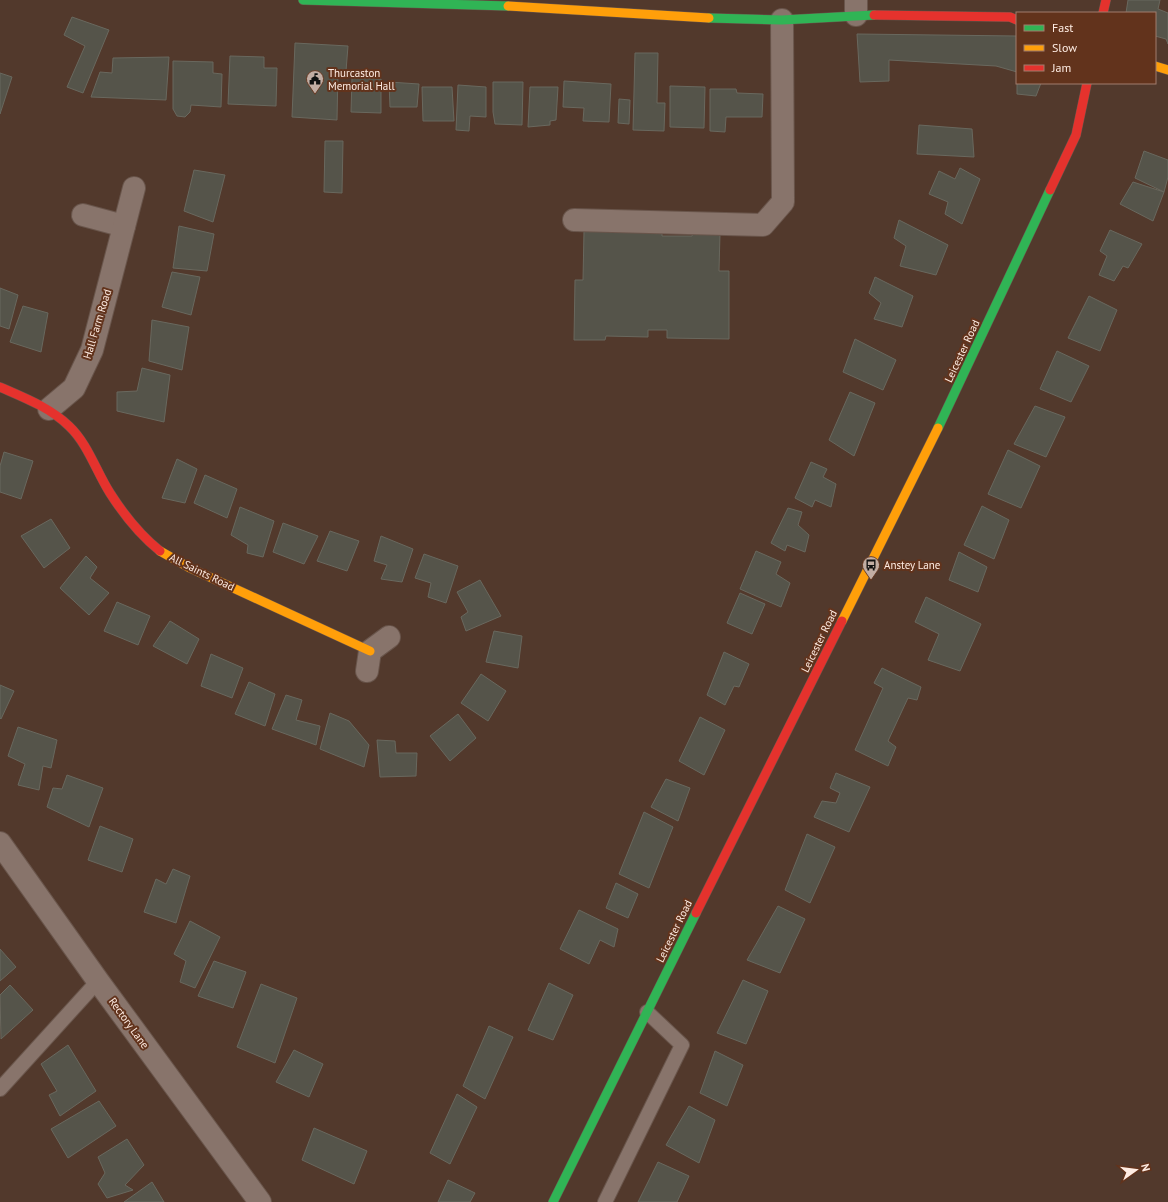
<svg xmlns="http://www.w3.org/2000/svg" width="1168" height="1202" viewBox="0 0 1168 1202" font-family="'PT Sans',sans-serif">
<style>
.building{fill:#55544a;stroke:#69685e}
.lines{fill:none;stroke-linecap:round;stroke-linejoin:round}
.lane-casing{stroke:#69554b;stroke-width:16}
.street-casing{stroke:#69554b;stroke-width:24}
.fast-casing{stroke:#69554b;stroke-width:10}
.slow-casing{stroke:#69554b;stroke-width:10}
.jam-casing{stroke:#69554b;stroke-width:10}
.lane{stroke:#88746b;stroke-width:14}
.street{stroke:#88746b;stroke-width:22}
.fast{stroke:#30b455;stroke-width:9}
.slow{stroke:#ff9f0a;stroke-width:9}
.jam{stroke:#e5322d;stroke-width:9}
.labels{text-anchor:middle;stroke-width:4;stroke-linejoin:round;paint-order:stroke}
.poi-label{font-size:11px;fill:#feece3;stroke:#62331c;text-anchor:start}
.street-label{font-size:11px;fill:#feece3;stroke:#62331c}
</style>
<rect width="100%" height="100%" fill="#52392c"/>
<g class="building">
<polygon points="1128,0 1160,0 1158,9 1168,13 1168,44 1166,39 1155,36 1155,13 1126,13"/>
<polygon points="72,17 109,30 83,93 67,87 85,46 64,35"/>
<polygon points="857,34 1017,36 1017,83 1041,83 1036,96 1017,94 1017,72 996,66 889,60 889,81 860,82"/>
<polygon points="295,43 348,46 346,71 338,70 337,120 292,117"/>
<polygon points="635,53 658,53 657,103 665,103 664,131 633,130"/>
<polygon points="230,56 264,57 264,68 277,68 276,106 228,104"/>
<polygon points="169,57 166,100 91,97 100,72 112,73 113,58"/>
<polygon points="173,61 213,62 213,73 222,74 221,107 191,105 190,112 185,117 177,116 173,109"/>
<polygon points="0,73 12,77 0,114"/>
<polygon points="352,78 381,79 381,113 351,112"/>
<polygon points="564,81 611,84 609,122 583,121 584,108 563,107"/>
<polygon points="389,82 419,84 417,107 390,107"/>
<polygon points="493,82 523,82 522,125 495,124 493,112"/>
<polygon points="458,85 486,87 486,117 470,116 469,131 456,130"/>
<polygon points="670,86 705,87 704,128 670,127"/>
<polygon points="422,87 452,87 454,121 423,121"/>
<polygon points="530,87 558,87 556,120 550,121 550,125 528,127"/>
<polygon points="710,89 736,89 737,93 763,94 762,117 726,117 725,132 710,131"/>
<polygon points="619,99 630,100 629,124 618,123"/>
<polygon points="919,125 972,129 974,157 917,154"/>
<polygon points="325,141 343,141 342,193 324,192"/>
<polygon points="1144,151 1168,160 1168,177 1164,192 1135,178"/>
<polygon points="960,168 980,179 962,224 945,214 948,202 929,194 939,171 955,179"/>
<polygon points="194,170 225,175 213,222 184,211"/>
<polygon points="1133,182 1164,192 1153,221 1120,204"/>
<polygon points="899,220 948,245 936,275 900,266 906,246 894,238"/>
<polygon points="179,226 214,234 207,271 173,268"/>
<polygon points="1110,230 1142,244 1128,268 1123,266 1114,281 1099,275 1107,256 1100,251"/>
<polygon points="584,231 662,233 662,236 692,236 693,233 720,233 719,271 729,271 729,339 667,338 667,330 648,330 648,337 606,336 605,340 574,340 575,280 583,280"/>
<polygon points="172,272 200,277 191,315 162,307"/>
<polygon points="875,277 913,296 902,327 874,319 881,303 869,293"/>
<polygon points="0,288 18,295 9,329 0,326"/>
<polygon points="1089,296 1117,310 1100,351 1068,338"/>
<polygon points="23,306 48,313 41,352 10,342"/>
<polygon points="152,320 189,327 182,370 149,361"/>
<polygon points="855,339 896,360 883,390 843,372"/>
<polygon points="1057,351 1089,366 1071,402 1040,389"/>
<polygon points="142,368 170,375 164,422 117,411 117,392 137,391"/>
<polygon points="850,392 875,403 854,456 829,440"/>
<polygon points="1035,406 1065,417 1046,457 1014,444"/>
<polygon points="1008,450 1040,466 1021,508 988,494"/>
<polygon points="4,452 33,461 21,499 0,492 0,466"/>
<polygon points="177,459 197,469 185,503 162,498"/>
<polygon points="811,462 827,469 823,477 836,484 831,507 815,500 812,507 795,498"/>
<polygon points="205,475 237,489 227,518 194,503"/>
<polygon points="982,506 1009,520 994,559 964,545"/>
<polygon points="240,507 274,521 263,557 247,553 248,545 231,535"/>
<polygon points="788,508 802,512 798,525 809,535 805,552 787,545 785,551 771,543"/>
<polygon points="51,519 70,548 44,568 21,536"/>
<polygon points="283,523 318,536 304,564 273,552"/>
<polygon points="330,531 359,541 347,571 317,561"/>
<polygon points="381,536 413,549 402,582 381,579 387,565 374,561"/>
<polygon points="756,551 781,562 776,574 790,583 781,607 740,589"/>
<polygon points="959,552 987,567 978,592 949,580"/>
<polygon points="424,554 458,566 446,603 428,597 431,583 415,578"/>
<polygon points="86,556 97,567 90,578 109,593 89,615 60,588"/>
<polygon points="480,580 501,616 466,631 461,617 468,612 457,592"/>
<polygon points="740,593 765,604 752,634 727,623"/>
<polygon points="926,597 981,624 960,671 928,660 939,634 915,622"/>
<polygon points="117,602 150,616 138,645 104,631"/>
<polygon points="170,621 199,639 187,664 153,646"/>
<polygon points="494,631 522,636 518,668 486,662"/>
<polygon points="724,652 749,664 739,687 734,686 725,705 707,695"/>
<polygon points="211,654 243,668 232,698 201,686"/>
<polygon points="882,668 921,687 917,700 908,698 888,741 896,747 888,766 855,750 883,688 874,683"/>
<polygon points="481,674 506,691 488,721 461,703"/>
<polygon points="249,682 275,694 265,726 235,714"/>
<polygon points="0,685 14,691 1,719 0,718"/>
<polygon points="286,695 302,700 296,720 320,726 316,745 272,729"/>
<polygon points="330,713 349,721 369,745 364,767 320,749"/>
<polygon points="458,714 476,738 450,761 430,736"/>
<polygon points="700,717 725,730 704,775 679,761"/>
<polygon points="18,727 57,740 51,768 43,766 39,790 18,785 25,764 8,756"/>
<polygon points="377,740 395,741 396,753 417,753 416,776 380,777"/>
<polygon points="836,773 870,787 849,832 814,817 822,801 836,803 840,793 830,788"/>
<polygon points="67,775 103,788 89,827 47,807 53,788 62,789"/>
<polygon points="666,779 690,788 678,821 651,807"/>
<polygon points="644,812 673,827 649,888 619,874"/>
<polygon points="100,826 133,839 122,872 88,860"/>
<polygon points="807,834 835,847 810,903 785,890"/>
<polygon points="173,869 190,876 176,923 144,912 156,879 166,884"/>
<polygon points="616,883 638,894 628,918 606,908"/>
<polygon points="778,906 805,919 780,973 747,960"/>
<polygon points="579,910 618,929 614,947 600,940 589,964 560,949"/>
<polygon points="190,921 220,937 195,988 180,982 186,961 174,954"/>
<polygon points="0,949 16,967 0,981"/>
<polygon points="214,961 246,972 233,1008 198,996"/>
<polygon points="743,980 768,991 746,1044 717,1033"/>
<polygon points="549,983 573,995 553,1040 528,1030"/>
<polygon points="261,984 297,998 275,1063 237,1047"/>
<polygon points="10,985 33,1010 1,1039 0,995"/>
<polygon points="489,1026 513,1037 485,1099 463,1086"/>
<polygon points="68,1045 96,1091 60,1116 49,1095 57,1091 41,1064"/>
<polygon points="294,1050 323,1064 309,1097 276,1082"/>
<polygon points="715,1051 743,1065 727,1106 700,1093"/>
<polygon points="457,1094 477,1107 450,1164 430,1153"/>
<polygon points="99,1101 116,1126 68,1158 51,1129"/>
<polygon points="689,1106 715,1120 699,1163 666,1145"/>
<polygon points="314,1128 367,1151 354,1184 302,1160"/>
<polygon points="127,1139 144,1165 125,1185 133,1190 107,1198 98,1184 105,1173 98,1157"/>
<polygon points="658,1162 689,1176 677,1202 638,1202"/>
<polygon points="448,1180 475,1193 470,1202 438,1202"/>
<polygon points="152,1182 164,1202 124,1202"/>
</g>
<g class="lines">
<g class="lane-casing">
<g id="lane">
<polyline points="0,1089 98,981"/>
<polyline points="605,1202 682,1045 647,1012"/>
</g>
</g>
<g class="street-casing">
<g id="street">
<polyline points="856,0 856,15"/>
<polyline points="83,215 124,226"/>
<polyline points="574,220 763,225 783,202 782,20"/>
<polyline points="49,409 74,388 92,350 134,188"/>
<polyline points="367,671 370,651 389,637"/>
<polyline points="0,843 98,981 260,1202"/>
</g>
</g>
<g class="fast-casing">
<g id="fast">
<polyline points="303,0 508,6"/>
<polyline points="709,18 782,20 874,15"/>
<polyline points="938,428 1050,190"/>
<polyline points="553,1202 696,913"/>
</g>
</g>
<g class="slow-casing">
<g id="slow">
<polyline points="508,6 709,18"/>
<polyline points="1155,66 1168,70"/>
<polyline points="160,551 190,568 370,651"/>
<polyline points="842,621 938,428"/>
</g>
</g>
<g class="jam-casing">
<g id="jam">
<polyline points="1103,13 1106,0"/>
<polyline points="874,15 1010,17 1017,20"/>
<polyline points="1050,190 1076,135 1087,83"/>
<path d="M 0,387 C 25,398 49,407 69,426 C 88,444 96,471 110,493 C 124,515 140,535 160,551"/>
<polyline points="696,913 842,621"/>
</g>
</g>
<use href="#lane" class="lane"/>
<use href="#street" class="street"/>
<use href="#fast" class="fast"/>
<use href="#slow" class="slow"/>
<use href="#jam" class="jam"/>
</g>
<defs>
<g id="civic-pin" transform="scale(0.9)"><path d="M0 17L-7.5 6A9.5 9.5 0 1 1 7.5 6Z" fill="#c2ada3" stroke="#62331c"/><path d="M-.6-6.5H3V-4.5H.6V-3L4-1V1h2V6H-6V1h2V-1L-.6-3ZM-1.2 2.5V6h2.4V2.5Z" fill="#111"/></g>
<g id="bus-pin" transform="scale(0.9)"><path d="M0 17L-7.5 6A9.5 9.5 0 1 1 7.5 6Z" fill="#c2ada3" stroke="#62331c"/><path d="M-5-6H5V4H4V6H2V4H-2V6H-4V4H-5ZM-3.5-4V0h7V-4ZM-3.5 1.2v1.5H-2V1.2ZM2 1.2v1.5H3.5V1.2Z" fill="#111"/></g>
</defs>
<g fill-rule="evenodd">
<use href="#civic-pin" x="315" y="79"/>
<use href="#bus-pin" x="871" y="565"/>
</g>
<g class="labels">
<g class="poi-label">
<text x="328" y="77">Thurcaston<tspan x="328" dy="13">Memorial Hall</tspan></text>
<text x="884" y="569">Anstey Lane</text>
</g>
<g class="street-label">
<text transform="translate(97 324) rotate(-73)" y="4">Hall Farm Road</text>
<text transform="translate(962 351) rotate(-65)" y="4">Leicester Road</text>
<text transform="translate(202 572) rotate(26)" y="4">All Saints Road</text>
<text transform="translate(819 641) rotate(-64)" y="4">Leicester Road</text>
<text transform="translate(674 931) rotate(-64)" y="4">Leicester Road</text>
<text transform="translate(129 1023) rotate(54)" y="4">Rectory Lane</text>
</g>
</g>
<rect x="1016" y="12" width="140" height="72" fill="#62331c" stroke="#a07d6c"/>
<rect x="1024" y="25" width="20" height="6" fill="#30b455" stroke="#a07d6c"/>
<text x="1052" y="32" font-size="12" fill="#feece3">Fast</text>
<rect x="1024" y="45" width="20" height="6" fill="#ff9f0a" stroke="#a07d6c"/>
<text x="1052" y="52" font-size="12" fill="#feece3">Slow</text>
<rect x="1024" y="65" width="20" height="6" fill="#e5322d" stroke="#a07d6c"/>
<text x="1052" y="72" font-size="12" fill="#feece3">Jam</text>
<g transform="translate(1136 1170) rotate(76)" stroke="#62331c" stroke-width="3" paint-order="stroke">
<path d="M0-3L7 15L0 10L-7 15Z" fill="#feece3"/>
<text y="-6" font-size="11" font-weight="bold" text-anchor="middle" fill="#feece3">N</text>
</g>
</svg>
